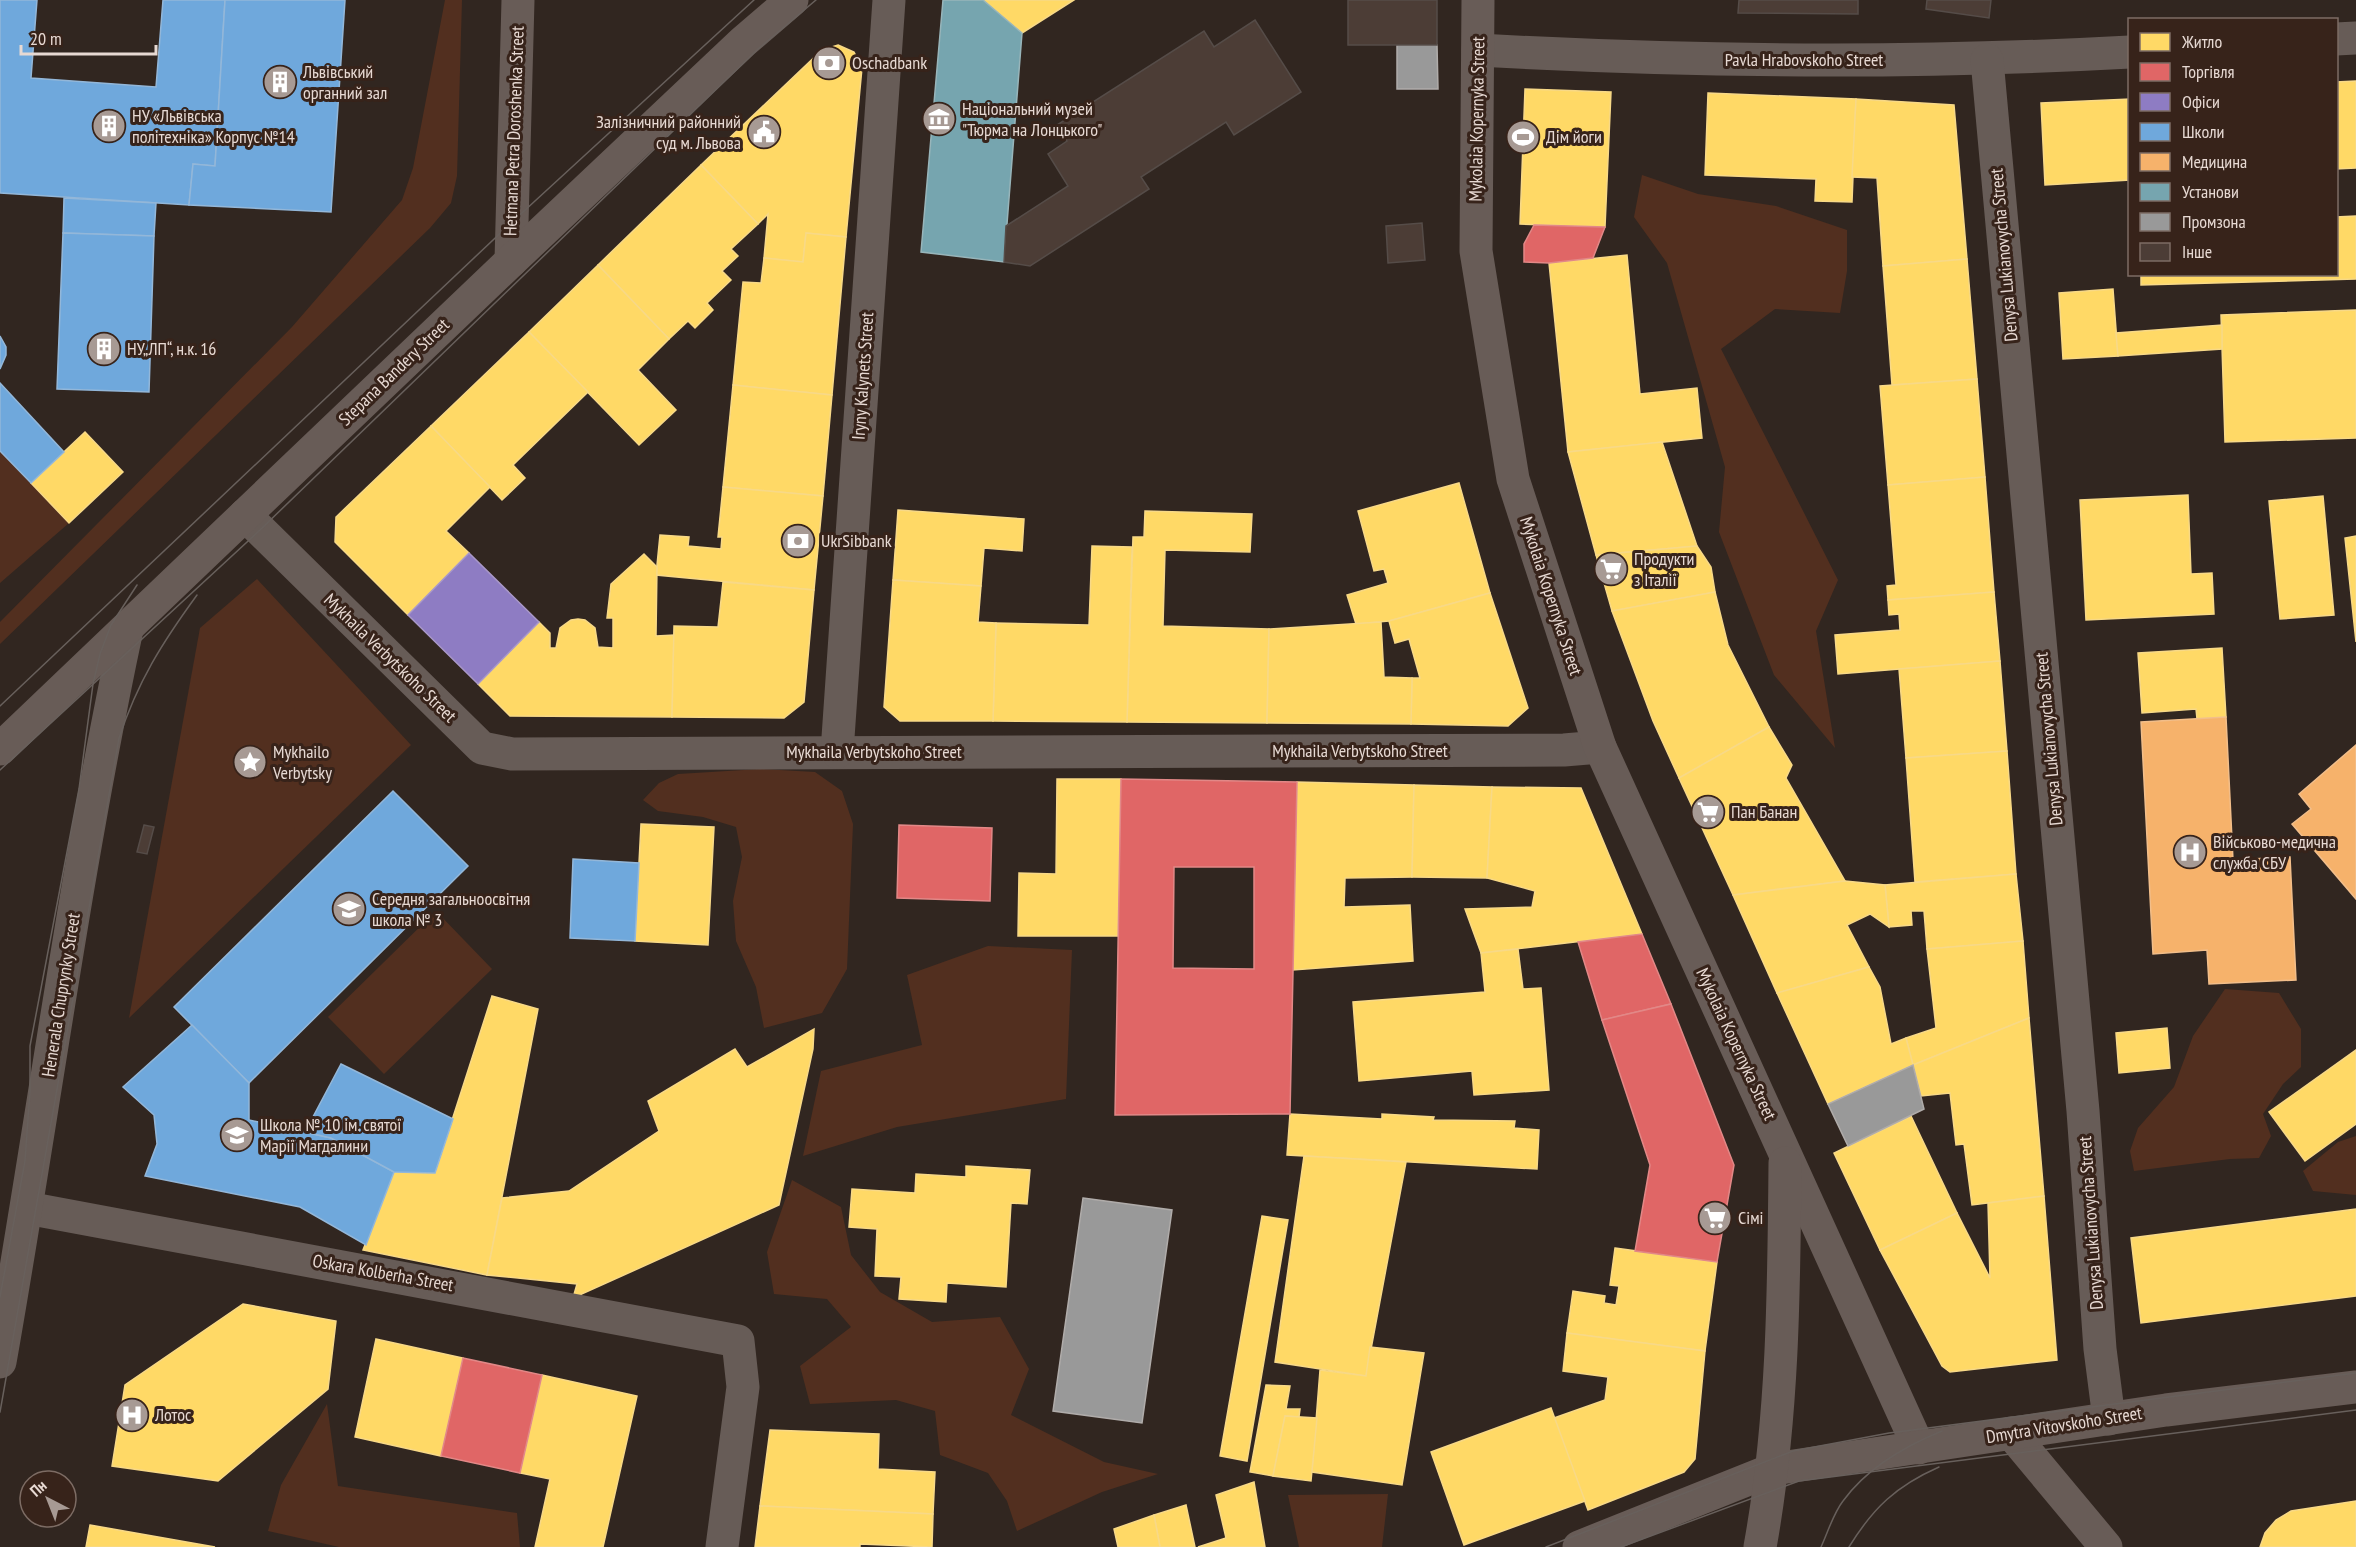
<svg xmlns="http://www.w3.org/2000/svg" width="2356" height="1547" viewBox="0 0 2356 1547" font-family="'PT Sans Narrow',sans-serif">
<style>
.green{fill:#522f1f}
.homes{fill:#ffd966;stroke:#f8d987;stroke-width:1.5}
.shops{fill:#e06666;stroke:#e28887;stroke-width:1.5;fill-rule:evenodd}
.offices{fill:#8e7cc3;stroke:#a998c8;stroke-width:1.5}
.schools{fill:#6fa8dc;stroke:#93b7d9;stroke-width:1.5}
.health{fill:#f6b26b;stroke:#f2be8a;stroke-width:1.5}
.public{fill:#76a5af;stroke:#98b5ba;stroke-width:1.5}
.industry{fill:#999;stroke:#b0acaa;stroke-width:1.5}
.building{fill:#4c3d36;stroke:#554c48;stroke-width:1.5}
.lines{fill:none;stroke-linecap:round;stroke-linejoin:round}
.minor{stroke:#675c57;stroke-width:33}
.major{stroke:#685c57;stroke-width:33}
.tram{stroke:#68605c;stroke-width:1.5}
.labels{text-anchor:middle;stroke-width:6;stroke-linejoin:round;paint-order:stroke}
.street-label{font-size:18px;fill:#e7d9d3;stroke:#37231a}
.poi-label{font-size:18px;fill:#e7d9d3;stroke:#37231a;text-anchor:start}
</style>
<rect width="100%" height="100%" fill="#312620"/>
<g class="green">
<polygon points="445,0 462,0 457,176 451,203 430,228 0,644 0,622 292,327 402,200 413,168"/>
<polygon points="1642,175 1698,194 1776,206 1847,230 1847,271 1840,313 1775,309 1721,349 1838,580 1816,631 1835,748 1774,675 1719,532 1725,467 1667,263 1634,217"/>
<polygon points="0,451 69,523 0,583"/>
<polygon points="257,579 411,745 129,1018 200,628"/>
<polygon points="760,769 815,772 842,791 853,824 847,969 822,1013 764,1028 756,987 736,941 733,901 742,857 736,827 703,817 658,811 643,800 659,783 678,774"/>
<polygon points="436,911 492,969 384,1074 328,1017"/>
<polygon points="988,946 1072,950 1066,1099 897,1127 803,1156 821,1071 922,1045 907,975"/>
<polygon points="2225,989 2279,993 2301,1029 2301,1067 2283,1084 2263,1114 2271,1136 2259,1158 2230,1159 2134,1171 2130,1151 2138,1128 2174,1087 2193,1036"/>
<polygon points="2356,1136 2356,1195 2313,1191 2303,1171 2338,1142"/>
<polygon points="792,1180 841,1207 851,1255 880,1292 932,1322 1000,1317 1029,1369 1011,1415 1104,1462 1158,1474 1102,1492 1017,1531 1007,1501 988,1473 940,1455 935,1411 896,1400 810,1404 800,1366 851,1327 827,1299 774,1294 767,1252"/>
<polygon points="327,1404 338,1486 517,1513 520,1547 339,1547 268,1531 281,1485"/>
<polygon points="1388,1494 1382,1547 1299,1547 1288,1495"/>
</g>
<g class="homes">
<polygon points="983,0 1074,0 1022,33"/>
<polygon points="838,45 854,52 862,68 846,237 806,233 803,262 764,258 768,214 758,224 701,165 822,50"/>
<polygon points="2356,81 2356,168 2336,169 2336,82"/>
<polygon points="1525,89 1611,92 1605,227 1520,224"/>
<polygon points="1708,93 1856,99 1852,202 1815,201 1816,179 1705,175"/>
<polygon points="1856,99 1954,105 1967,259 1883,266 1877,178 1852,177"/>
<polygon points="2130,99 2130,180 2045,185 2041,103"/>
<polygon points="701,165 758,224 731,249 738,256 722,271 731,280 707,303 713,310 695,328 688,321 669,339 598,265"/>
<polygon points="2356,216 2356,279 2141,285 2141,274 2336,274 2336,217"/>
<polygon points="806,233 846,237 832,395 733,385 743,282 761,283 764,258 803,262"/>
<polygon points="1627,255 1640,394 1697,388 1702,438 1568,452 1549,263"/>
<polygon points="1967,259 1977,379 1892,385 1883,266"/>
<polygon points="598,265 669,339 638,370 676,410 639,445 529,332"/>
<polygon points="2113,289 2118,356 2063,359 2059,293"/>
<polygon points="2356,310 2356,438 2225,442 2221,315"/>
<polygon points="2222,325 2222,349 2118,356 2116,333"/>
<polygon points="529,332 588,392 513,465 525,478 502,500 431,426"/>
<polygon points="1977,379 1985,477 1888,485 1880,386"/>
<polygon points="733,385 832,395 823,496 723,487"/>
<polygon points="431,426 490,487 446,531 469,553 408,615 335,542 336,517"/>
<polygon points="85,432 123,472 69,523 31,483"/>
<polygon points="1662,442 1697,546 1596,555 1568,452"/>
<polygon points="1985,477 1994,592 1888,600 1887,586 1896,585 1888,485"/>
<polygon points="1459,483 1490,593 1389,621 1356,624 1347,595 1388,583 1384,569 1374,571 1358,511"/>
<polygon points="723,487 823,496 814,590 656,575 660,535 689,537 688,546 721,549 722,537 718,537"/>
<polygon points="2188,495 2191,574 2212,573 2214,614 2086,620 2080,500"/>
<polygon points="2323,496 2334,615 2280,619 2269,501"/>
<polygon points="898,510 1024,519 1022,551 984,548 981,586 893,580"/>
<polygon points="1145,511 1252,514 1250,552 1165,550 1163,626 1269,629 1267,723 1127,722 1133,537 1144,537"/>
<polygon points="2356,536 2356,642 2345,538"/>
<polygon points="1092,546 1132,547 1127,722 993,721 996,623 1089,625"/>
<polygon points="1697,546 1711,567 1715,592 1612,611 1596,555"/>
<polygon points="644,554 657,567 656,636 674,635 672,717 510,716 478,684 539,622 550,633 550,648 556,648 560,628 571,620 578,619 585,620 595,628 598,647 613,648 613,618 607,618 611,584"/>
<polygon points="893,580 981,586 978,622 996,623 993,721 900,721 884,707"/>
<polygon points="723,582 814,590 804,702 784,718 672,717 674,626 718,627"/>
<polygon points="1715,592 1728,645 1769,727 1679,778 1653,721 1612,611"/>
<polygon points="1994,592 2000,661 1838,674 1835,635 1900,630 1899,614 1889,615 1888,600"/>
<polygon points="1490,593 1528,708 1508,726 1411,724 1412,678 1420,678 1409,639 1395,643 1389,621"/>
<polygon points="1381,622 1384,677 1412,678 1411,724 1267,723 1269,629"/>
<polygon points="2222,648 2226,717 2197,719 2196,709 2142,713 2138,653"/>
<polygon points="2000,661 2007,751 1906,758 1899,669"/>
<polygon points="1769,727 1792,765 1786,778 1845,881 1733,895 1679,778"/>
<polygon points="2007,751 2016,874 1915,882 1906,758"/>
<polygon points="1057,779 1121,779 1118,936 1018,936 1019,873 1056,874"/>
<polygon points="1297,782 1414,785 1412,877 1345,878 1344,907 1410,905 1413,961 1293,970"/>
<polygon points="1414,785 1492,787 1487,878 1412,877"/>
<polygon points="1492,787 1581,788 1642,934 1481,953 1465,909 1532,907 1535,891 1487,878"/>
<polygon points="641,824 714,827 708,945 635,941"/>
<polygon points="2016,874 2023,941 1927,949 1924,911 1911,911 1912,925 1889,927 1885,885"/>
<polygon points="1845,881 1885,885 1889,927 1870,914 1847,925 1869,967 1777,993 1733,895"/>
<polygon points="2023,941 2029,1018 1913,1065 1906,1038 1936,1028 1927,949"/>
<polygon points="1518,949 1523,989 1541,988 1549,1090 1474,1095 1472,1071 1359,1081 1353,1002 1485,992 1481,953"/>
<polygon points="1869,967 1880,987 1891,1044 1906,1038 1913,1065 1828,1104 1777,993"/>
<polygon points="492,996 538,1009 487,1275 363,1250 394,1172 435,1173"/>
<polygon points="2029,1018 2044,1196 1972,1205 1964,1144 1956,1145 1950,1093 1921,1096 1913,1065"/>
<polygon points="2167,1028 2170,1068 2119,1073 2116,1033"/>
<polygon points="814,1029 813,1049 779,1205 573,1298 577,1284 487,1275 502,1198 569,1191 659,1131 648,1101 735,1049 747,1067"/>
<polygon points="2356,1050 2356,1124 2305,1161 2269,1112"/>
<polygon points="1290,1114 1382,1119 1382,1114 1434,1117 1433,1120 1515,1121 1514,1128 1539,1130 1537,1169 1287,1155"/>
<polygon points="1911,1116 1957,1213 1880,1250 1834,1153"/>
<polygon points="1304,1156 1406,1162 1366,1376 1275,1362"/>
<polygon points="966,1166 1030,1170 1027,1204 1011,1203 1006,1287 947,1283 946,1302 899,1299 901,1277 875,1276 877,1229 849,1227 852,1189 915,1193 916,1174 966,1177"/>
<polygon points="2044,1196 2057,1360 1950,1372 1942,1366 1880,1250 1957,1213 1990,1278 1988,1203"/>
<polygon points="2356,1209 2356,1296 2141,1323 2131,1238"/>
<polygon points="1262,1216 1288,1220 1247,1461 1220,1456"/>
<polygon points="1615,1248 1717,1262 1705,1351 1567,1333 1573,1291 1605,1296 1604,1303 1616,1305 1619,1286 1610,1285"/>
<polygon points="243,1304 336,1321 328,1389 218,1481 112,1466 125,1385"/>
<polygon points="1567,1333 1705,1351 1695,1459 1684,1472 1588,1510 1554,1418 1605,1400 1608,1377 1563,1371"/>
<polygon points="376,1339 463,1358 441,1456 355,1437"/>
<polygon points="1370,1347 1424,1353 1402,1485 1312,1472 1320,1370 1366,1376"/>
<polygon points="542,1375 637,1396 603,1547 535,1547 550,1479 520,1473"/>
<polygon points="1266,1385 1290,1386 1286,1409 1300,1409 1299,1417 1285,1416 1273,1476 1250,1472"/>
<polygon points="1551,1408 1585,1501 1464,1545 1431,1452"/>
<polygon points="1285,1416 1317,1418 1311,1481 1273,1476"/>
<polygon points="770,1430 879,1434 878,1469 935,1472 933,1514 760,1506"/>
<polygon points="1254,1482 1265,1547 1198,1547 1226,1538 1216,1495"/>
<polygon points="2356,1501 2356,1547 2260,1547 2265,1533 2276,1520 2291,1511"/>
<polygon points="1186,1505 1195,1547 1160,1547 1154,1515"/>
<polygon points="760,1506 933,1514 932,1547 860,1544 860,1547 755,1547"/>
<polygon points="1154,1515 1160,1547 1118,1547 1114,1529"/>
<polygon points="90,1525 215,1547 86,1547"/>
</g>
<g class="shops">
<polygon points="1534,225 1605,227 1593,258 1549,263 1524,262 1524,244"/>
<path d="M 1121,779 L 1297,782 L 1290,1114 L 1115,1115 ZM 1174,867 L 1254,867 L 1254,969 L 1173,968 Z"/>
<polygon points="899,825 992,828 990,901 897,898"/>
<polygon points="1642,934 1671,1004 1602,1020 1578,942"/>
<polygon points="1671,1004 1734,1165 1717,1262 1635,1251 1650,1165 1602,1020"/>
<polygon points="463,1358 542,1375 520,1473 441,1456"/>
</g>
<polygon class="offices" points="469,553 539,622 478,684 408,615"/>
<g class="schools">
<polygon points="0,0 37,0 31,78 156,87 163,0 225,0 215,166 193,164 189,205 0,193"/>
<polygon points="225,0 345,0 331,212 189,205 193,164 215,166"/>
<polygon points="64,198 156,203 154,236 63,233"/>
<polygon points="63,233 154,236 149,392 57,389"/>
<polygon points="0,336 6,347 6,355 0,369"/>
<polygon points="0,383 64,452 31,483 0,451"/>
<polygon points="393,791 468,866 249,1083 174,1007"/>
<polygon points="573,859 639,863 635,941 570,938"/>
<polygon points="192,1025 249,1083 249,1120 331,1138 394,1172 366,1245 300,1207 145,1176 157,1144 154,1115 123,1087"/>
<polygon points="341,1064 453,1119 435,1173 394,1172 331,1138 305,1132"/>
</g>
<g class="health">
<polygon points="2226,717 2233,860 2290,857 2296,980 2209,984 2207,950 2153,954 2141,722"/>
<polygon points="2356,745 2356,899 2292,824 2311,809 2299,794"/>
</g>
<polygon class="public" points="943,0 983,0 1022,33 1004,262 921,252"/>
<g class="industry">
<polygon points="1397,45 1437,45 1438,89 1397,89"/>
<polygon points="1913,1065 1924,1109 1848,1146 1828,1104"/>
<polygon points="1083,1198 1172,1210 1142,1423 1053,1411"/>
</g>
<g class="building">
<rect x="1348" y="0" width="89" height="45"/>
<polygon points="1739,0 1858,0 1858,14 1738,13"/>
<polygon points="1927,0 1991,0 1989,18 1926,9"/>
<polygon points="1255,20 1301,92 1234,135 1226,122 1141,177 1149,189 1030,266 1004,262 1006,226 1068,186 1048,154 1067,141 1057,125 1204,31 1214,47"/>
<polygon points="1422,223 1425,260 1388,263 1386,226"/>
<polygon points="144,825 154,827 147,854 137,852"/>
</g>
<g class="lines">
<g class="minor">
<polyline points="2336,39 2356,38"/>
<path d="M 1478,50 C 1696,62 1912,64 2130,52"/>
<polyline points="1987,60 2083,1111 2100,1349 2109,1419"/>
<polyline points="245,515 482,748 512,754 1564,750 1600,747"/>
<polyline points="837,752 889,0"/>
<polyline points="27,1208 738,1341 743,1387 722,1547"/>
<path d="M 0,1362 C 43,1118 75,872 127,629"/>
</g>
<g class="major">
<polyline points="1478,0 1476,251 1513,479 1600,747 1919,1448"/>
<polyline points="511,261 518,0"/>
<polyline points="0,749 511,261 743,42 792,0"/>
<polyline points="2011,1433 2106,1547"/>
<polyline points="1579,1547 1774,1469 2166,1410 2356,1387"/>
<path d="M 1760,1547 C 1783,1420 1784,1292 1785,1163"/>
</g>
<g class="tram">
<polyline points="0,706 511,223 754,0"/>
<polyline points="0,770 260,530 758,49 816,0"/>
<polyline points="0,1297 25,1161 30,1091 30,1046 79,789 93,684 100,654 111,625 137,585"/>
<path d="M 0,1412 L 119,738 C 138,681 162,643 197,595"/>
<polyline points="1546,1547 1793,1451 1889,1433 2356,1373"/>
<polyline points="1621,1547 1799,1481 2356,1410"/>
<path d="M 1821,1547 C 1828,1532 1833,1514 1843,1501 C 1867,1468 1905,1446 1942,1431"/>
<path d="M 1849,1547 C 1873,1508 1896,1486 1939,1467"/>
</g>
</g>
<defs>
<g id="bank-disc" transform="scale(1.725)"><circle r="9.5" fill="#a79a94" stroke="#37231a"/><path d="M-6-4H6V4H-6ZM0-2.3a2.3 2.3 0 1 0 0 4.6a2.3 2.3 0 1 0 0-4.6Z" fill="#fff"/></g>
<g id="building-disc" transform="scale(1.725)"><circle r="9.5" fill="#a79a94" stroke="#37231a"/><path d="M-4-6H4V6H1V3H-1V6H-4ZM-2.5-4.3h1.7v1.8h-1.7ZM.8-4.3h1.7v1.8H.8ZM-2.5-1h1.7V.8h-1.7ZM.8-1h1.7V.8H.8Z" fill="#fff"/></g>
<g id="museum-disc" transform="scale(1.725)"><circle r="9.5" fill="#a79a94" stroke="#37231a"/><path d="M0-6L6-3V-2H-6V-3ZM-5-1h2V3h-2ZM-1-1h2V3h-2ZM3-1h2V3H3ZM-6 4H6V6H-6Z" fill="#fff"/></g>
<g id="civic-disc" transform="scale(1.725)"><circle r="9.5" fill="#a79a94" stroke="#37231a"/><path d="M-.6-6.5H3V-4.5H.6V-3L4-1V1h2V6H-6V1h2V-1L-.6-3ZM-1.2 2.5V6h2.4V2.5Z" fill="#fff"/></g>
<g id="stadium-disc" transform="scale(1.725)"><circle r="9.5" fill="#a79a94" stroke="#37231a"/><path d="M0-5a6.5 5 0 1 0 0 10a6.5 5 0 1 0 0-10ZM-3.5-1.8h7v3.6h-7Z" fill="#fff"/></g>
<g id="supermarket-disc" transform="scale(1.725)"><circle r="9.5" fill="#a79a94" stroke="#37231a"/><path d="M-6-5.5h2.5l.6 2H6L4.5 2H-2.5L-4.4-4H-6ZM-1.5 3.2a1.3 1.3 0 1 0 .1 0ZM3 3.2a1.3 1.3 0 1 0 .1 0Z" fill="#fff"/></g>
<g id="sight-disc" transform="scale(1.725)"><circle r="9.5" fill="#a79a94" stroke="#37231a"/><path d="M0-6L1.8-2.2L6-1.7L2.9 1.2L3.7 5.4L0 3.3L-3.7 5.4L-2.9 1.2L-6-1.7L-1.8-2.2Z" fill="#fff"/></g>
<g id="hospital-disc" transform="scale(1.725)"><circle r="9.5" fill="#a79a94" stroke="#37231a"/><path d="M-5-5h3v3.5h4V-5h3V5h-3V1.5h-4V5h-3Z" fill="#fff"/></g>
<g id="school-disc" transform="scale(1.725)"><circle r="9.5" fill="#a79a94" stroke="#37231a"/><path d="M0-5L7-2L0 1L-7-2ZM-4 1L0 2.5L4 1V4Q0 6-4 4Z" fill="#fff"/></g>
</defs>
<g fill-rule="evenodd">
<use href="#bank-disc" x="829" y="63"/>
<use href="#building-disc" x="280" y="82"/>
<use href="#museum-disc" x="939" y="119"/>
<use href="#building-disc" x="109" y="126"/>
<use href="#civic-disc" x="764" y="132"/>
<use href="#stadium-disc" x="1523" y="137"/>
<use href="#building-disc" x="104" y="349"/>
<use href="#bank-disc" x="798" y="541"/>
<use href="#supermarket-disc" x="1611" y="569"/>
<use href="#sight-disc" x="250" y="762"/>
<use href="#supermarket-disc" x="1708" y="812"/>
<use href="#hospital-disc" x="2190" y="852"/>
<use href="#school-disc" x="349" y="909"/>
<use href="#school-disc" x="237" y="1135"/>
<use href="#supermarket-disc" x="1715" y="1218"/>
<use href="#hospital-disc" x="132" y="1415"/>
</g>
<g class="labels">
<g class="street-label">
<text x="1804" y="66">Pavla Hrabovskoho Street</text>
<text transform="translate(1477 119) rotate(-89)" y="6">Mykolaia Kopernyka Street</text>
<text transform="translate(514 131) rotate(-88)" y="6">Hetmana Petra Doroshenka Street</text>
<text transform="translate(2004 255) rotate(-95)" y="6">Denysa Lukianovycha Street</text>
<text transform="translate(394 372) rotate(-44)" y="6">Stepana Bandery Street</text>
<text transform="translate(863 376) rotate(-86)" y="6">Iryny Kalynets Street</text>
<text transform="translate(1551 596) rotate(72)" y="6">Mykolaia Kopernyka Street</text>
<text transform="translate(390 658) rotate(44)" y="6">Mykhaila Verbytskoho Street</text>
<text transform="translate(2049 739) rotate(-95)" y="6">Denysa Lukianovycha Street</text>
<text x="1360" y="757">Mykhaila Verbytskoho Street</text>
<text x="874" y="758">Mykhaila Verbytskoho Street</text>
<text transform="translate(61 995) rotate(-81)" y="6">Henerala Chuprynky Street</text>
<text transform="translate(1736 1044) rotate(65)" y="6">Mykolaia Kopernyka Street</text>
<text transform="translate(2091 1223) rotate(-94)" y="6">Denysa Lukianovycha Street</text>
<text transform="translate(383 1273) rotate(10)" y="6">Oskara Kolberha Street</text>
<text transform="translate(2064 1425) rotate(-9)" y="6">Dmytra Vitovskoho Street</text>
</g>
<g class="poi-label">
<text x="852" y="69">Oschadbank</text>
<text x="303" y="78">Львівський<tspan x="303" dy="21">органний зал</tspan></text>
<text x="962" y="115">Національний музей<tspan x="962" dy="21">"Тюрма на Лонцького"</tspan></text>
<text x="132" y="122">НУ «Львівська<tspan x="132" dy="21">політехніка» Корпус №14</tspan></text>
<text x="741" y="128" text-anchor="end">Залізничний районний<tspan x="741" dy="21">суд м. Львова</tspan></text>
<text x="1546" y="143">Дім йоги</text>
<text x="127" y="355">НУ„ЛП“, н.к. 16</text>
<text x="821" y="547">UkrSibbank</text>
<text x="1634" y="565">Продукти<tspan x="1634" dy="21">з Італії</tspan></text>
<text x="273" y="758">Mykhailo<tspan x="273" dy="21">Verbytsky</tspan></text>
<text x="1731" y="818">Пан Банан</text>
<text x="2213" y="848">Військово-медична<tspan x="2213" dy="21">служба СБУ</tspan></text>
<text x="372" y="905">Середня загальноосвітня<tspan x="372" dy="21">школа № 3</tspan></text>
<text x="260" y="1131">Школа № 10 ім. святої<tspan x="260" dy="21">Марії Магдалини</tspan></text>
<text x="1738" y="1224">Сімі</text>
<text x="155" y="1421">Лотос</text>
</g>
</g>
<rect x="2128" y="18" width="210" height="258" fill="#37231a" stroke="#7d6c64" stroke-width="1.5"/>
<rect x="2140" y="33" width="30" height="18" fill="#ffd966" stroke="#7d6c64" stroke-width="1.5"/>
<text x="2182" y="48" font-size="18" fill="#e7d9d3">Житло</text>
<rect x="2140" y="63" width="30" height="18" fill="#e06666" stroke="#7d6c64" stroke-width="1.5"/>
<text x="2182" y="78" font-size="18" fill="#e7d9d3">Торгівля</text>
<rect x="2140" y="93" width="30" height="18" fill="#8e7cc3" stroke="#7d6c64" stroke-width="1.5"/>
<text x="2182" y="108" font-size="18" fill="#e7d9d3">Офіси</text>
<rect x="2140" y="123" width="30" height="18" fill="#6fa8dc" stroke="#7d6c64" stroke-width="1.5"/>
<text x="2182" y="138" font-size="18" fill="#e7d9d3">Школи</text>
<rect x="2140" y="153" width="30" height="18" fill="#f6b26b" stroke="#7d6c64" stroke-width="1.5"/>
<text x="2182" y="168" font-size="18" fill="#e7d9d3">Медицина</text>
<rect x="2140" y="183" width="30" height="18" fill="#76a5af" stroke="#7d6c64" stroke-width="1.5"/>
<text x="2182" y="198" font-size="18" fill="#e7d9d3">Установи</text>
<rect x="2140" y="213" width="30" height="18" fill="#999999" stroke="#7d6c64" stroke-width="1.5"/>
<text x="2182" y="228" font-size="18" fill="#e7d9d3">Промзона</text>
<rect x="2140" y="243" width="30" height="18" fill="#4c3d36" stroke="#7d6c64" stroke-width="1.5"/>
<text x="2182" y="258" font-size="18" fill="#e7d9d3">Інше</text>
<g transform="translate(48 1499) rotate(318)"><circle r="28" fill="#37231a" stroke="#7d6c64" stroke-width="1.5"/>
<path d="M0-4.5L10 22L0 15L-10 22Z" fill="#a79a94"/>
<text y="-9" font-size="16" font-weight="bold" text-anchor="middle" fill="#e7d9d3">Пн</text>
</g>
<path d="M21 45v9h135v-9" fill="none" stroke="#e7d9d3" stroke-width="3"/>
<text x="30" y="45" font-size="18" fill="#e7d9d3" stroke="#37231a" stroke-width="4.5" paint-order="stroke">20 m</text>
</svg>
